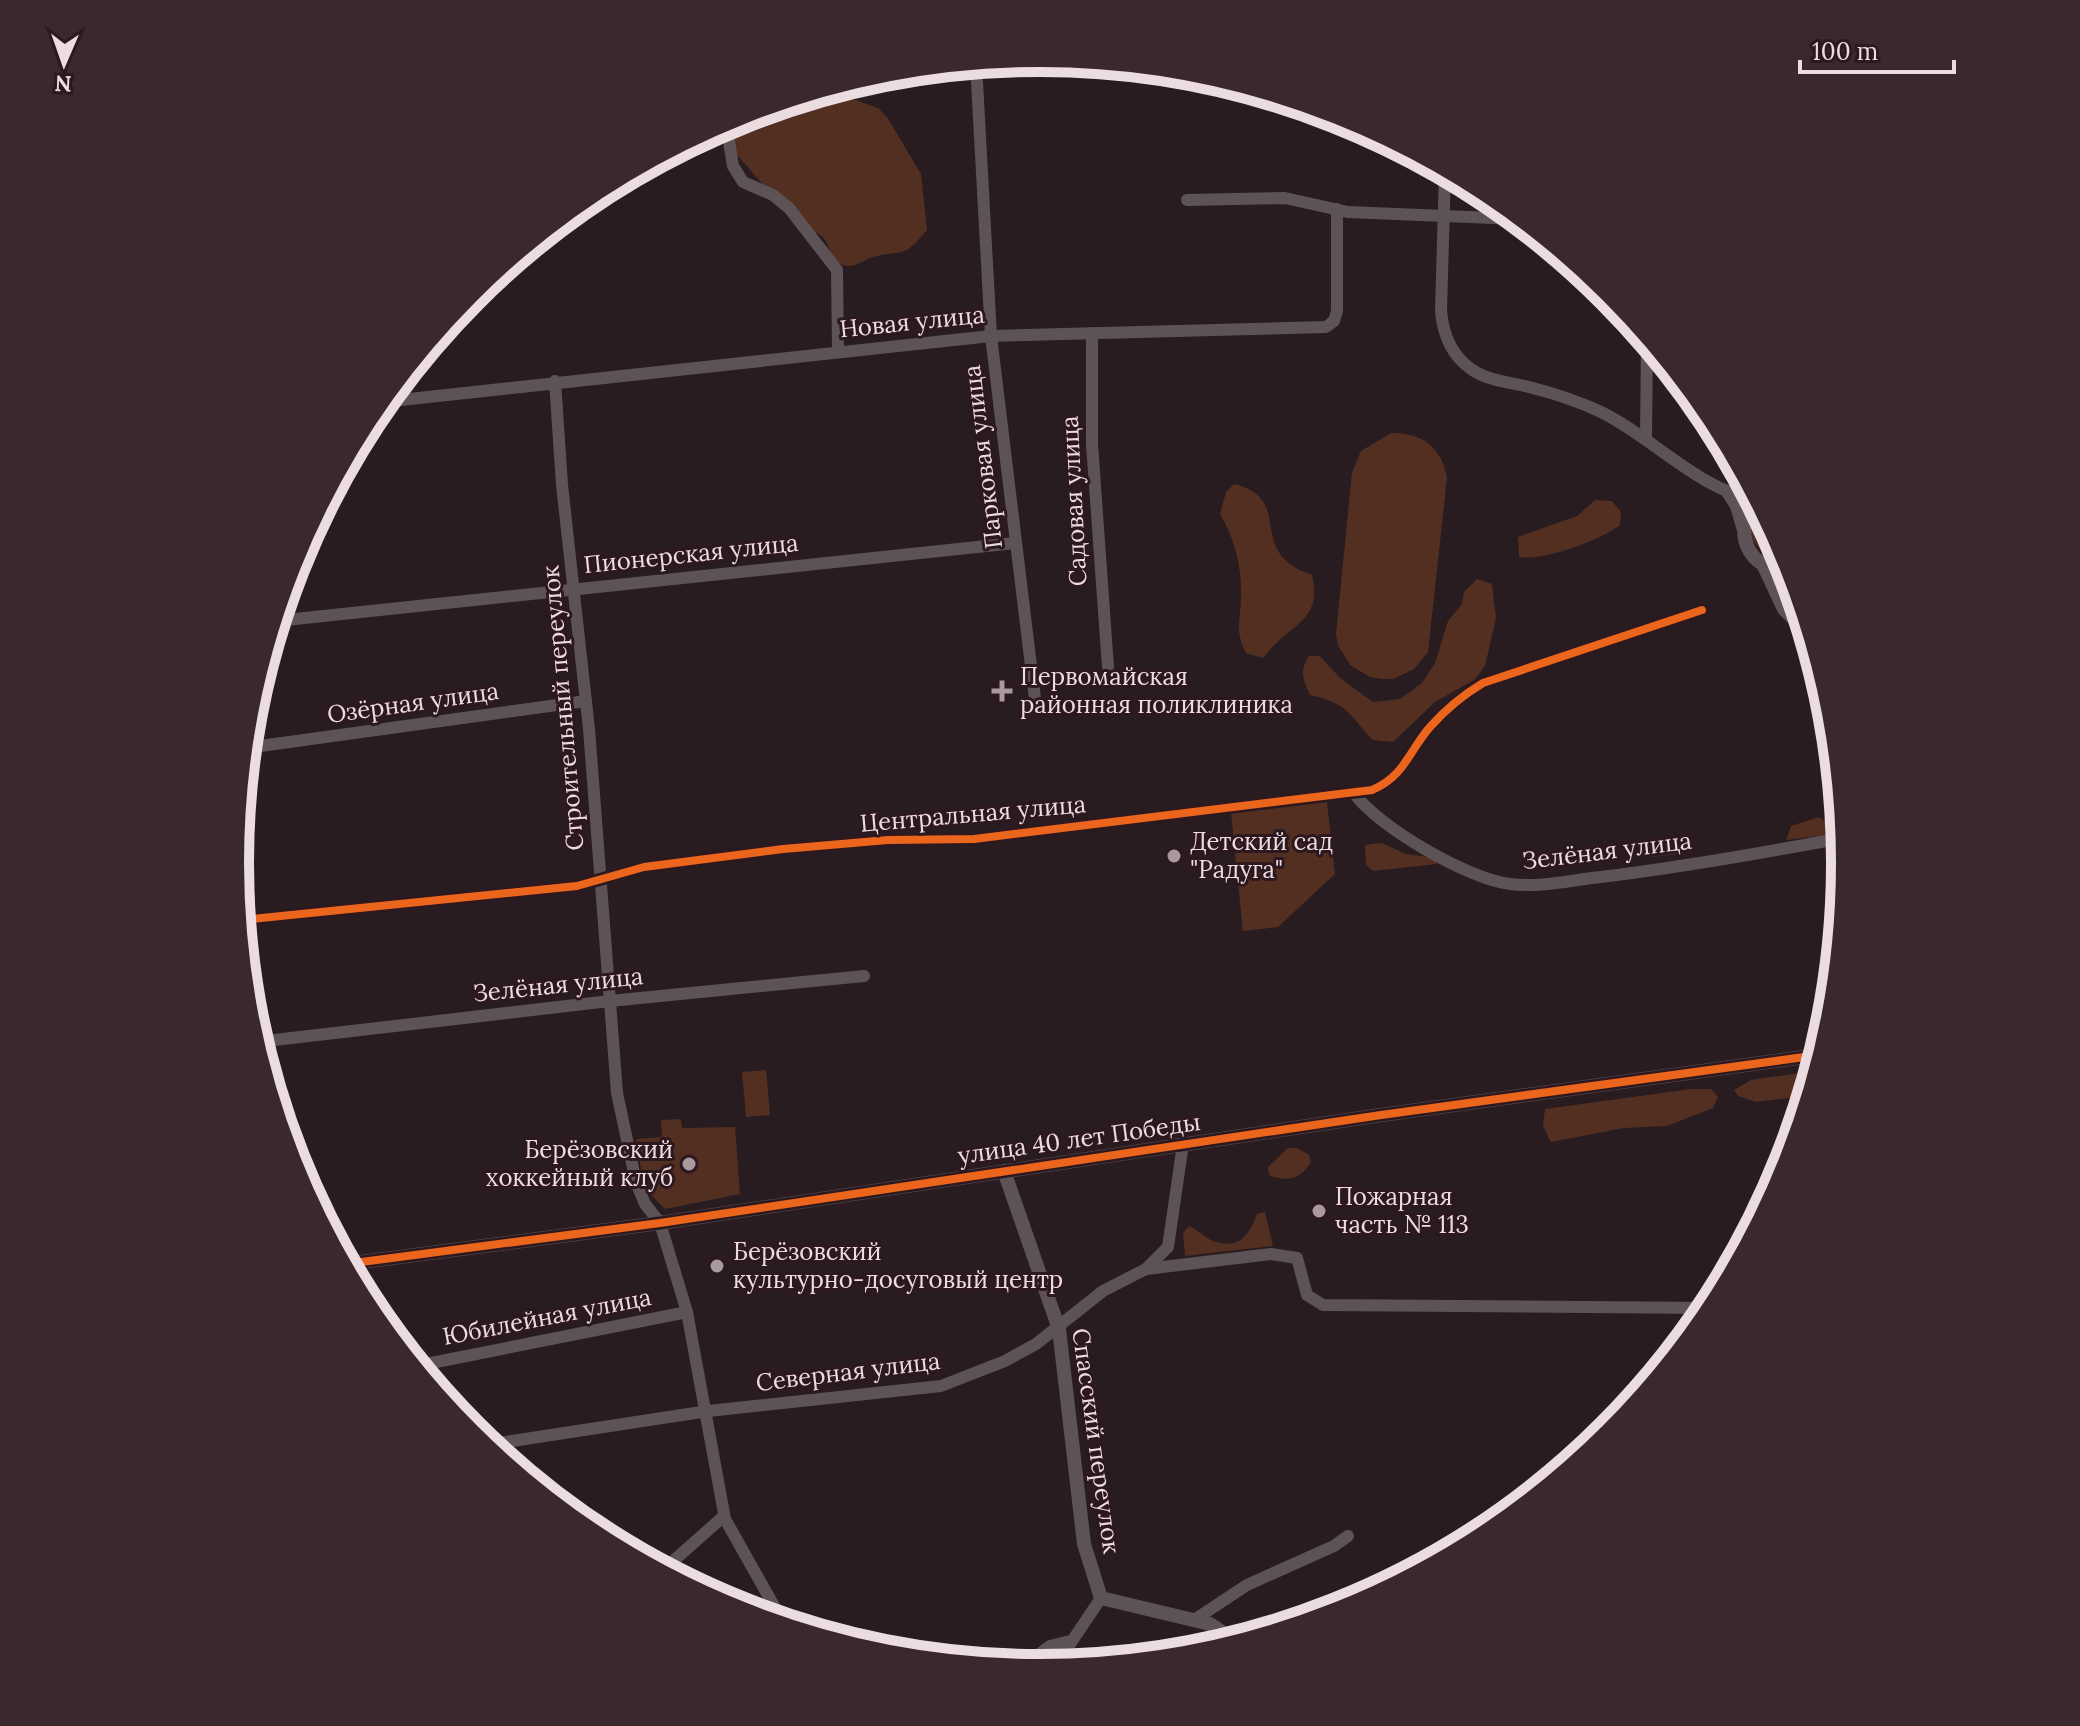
<svg xmlns="http://www.w3.org/2000/svg" width="2080" height="1726" viewBox="0 0 2080 1726" font-family="Lora,serif">
<style>
.green{fill:#532f21}
.lines{fill:none;stroke-linecap:round;stroke-linejoin:round}
.minor{stroke:#5d5255;stroke-width:12}
.tertiary{stroke:#5d5255;stroke-width:14}
.cycleway-casing{stroke:#2c181e;stroke-width:13}
.cycleway{stroke:#eb651d;stroke-width:8}
.poi-dot{fill:#a7999d;stroke:#2c181e;stroke-width:3}
.labels{text-anchor:middle;stroke-width:6;stroke-linejoin:round;paint-order:stroke}
.street-label{font-size:24px;fill:#ebdce0;stroke:#2c181e}
.poi-label{font-size:24px;fill:#ebdce0;stroke:#2c181e;text-anchor:start}
.rim{fill:none;stroke:#ebdce0;stroke-width:10}
</style>
<rect width="100%" height="100%" fill="#281c20"/>
<g class="green">
<path d="M 827,90 L 878,108 L 887,117 L 921,174 L 927,230 C 902,260 904,249 873,257 C 863,260 854,269 843,265 C 830,261 831,249 825,240 C 819,231 807,229 797,226 L 773,188 L 765,187 L 726,142 L 724,124 L 732,119 Z"/>
<path d="M 1391,433 C 1422,432 1442,448 1447,478 L 1428,652 L 1414,669 L 1393,679 L 1381,679 L 1370,677 L 1350,665 L 1338,645 L 1336,634 L 1352,472 L 1361,451 Z"/>
<path d="M 1234,484 C 1297,499 1243,552 1312,575 C 1323,623 1290,622 1263,658 L 1246,653 C 1233,627 1242,619 1241,592 C 1241,563 1234,538 1220,514 L 1226,492 Z"/>
<path d="M 1595,500 L 1612,501 L 1621,512 L 1620,525 C 1599,541 1544,561 1519,557 L 1518,537 L 1577,516 Z"/>
<path d="M 1758,507 L 1784,555 L 1785,559 C 1758,558 1738,530 1758,507 Z"/>
<path d="M 1477,579 L 1492,584 L 1496,618 L 1485,666 L 1474,680 L 1435,702 L 1393,742 L 1373,740 C 1347,713 1351,705 1310,695 C 1303,680 1299,671 1309,656 L 1320,656 L 1340,678 L 1373,702 L 1400,699 L 1422,683 L 1435,663 L 1448,621 L 1462,604 L 1464,592 Z"/>
<polygon points="1327,802 1335,874 1278,927 1243,931 1231,813"/>
<polygon points="1819,817 1826,822 1825,835 1786,840 1791,826"/>
<polygon points="1679,841 1688,842 1692,849 1685,853 1652,857 1649,847 1654,843"/>
<polygon points="1382,843 1406,854 1435,858 1437,864 1373,871 1366,865 1365,845"/>
<polygon points="766,1070 770,1115 746,1117 742,1072"/>
<polygon points="1814,1071 1806,1096 1756,1102 1738,1096 1734,1090 1751,1080"/>
<polygon points="1691,1089 1711,1089 1718,1097 1713,1108 1667,1126 1624,1128 1551,1142 1543,1126 1545,1109"/>
<polygon points="681,1119 682,1128 735,1127 740,1194 665,1209 644,1188 636,1139 662,1137 661,1120"/>
<path d="M 1288,1148 L 1297,1148 L 1309,1155 L 1311,1162 C 1300,1180 1286,1182 1269,1175 L 1268,1167 Z"/>
<path d="M 1265,1212 L 1273,1246 L 1185,1256 L 1183,1233 L 1189,1226 C 1199,1230 1207,1240 1216,1242 C 1240,1249 1250,1234 1257,1214 Z"/>
</g>
<g class="lines">
<g class="minor">
<polyline points="976,64 991,336 1035,699"/>
<polyline points="726,123 733,166 743,182 773,195 789,208 837,270 838,351"/>
<path d="M 1445,171 L 1441,311 C 1443,334 1451,355 1471,369 C 1488,381 1509,382 1529,387 C 1553,393 1577,401 1599,411 C 1650,435 1699,490 1754,499"/>
<polyline points="1187,200 1285,198 1348,212 1518,219"/>
<polyline points="1092,333 1092,444 1108,667"/>
<polyline points="555,381 562,485 589,729 617,1093 636,1182 645,1204 660,1223 687,1312 725,1519 783,1622"/>
<polyline points="382,402 991,336 1326,327 1334,321 1337,311 1337,209"/>
<polyline points="1646,439 1647,340"/>
<polyline points="1727,492 1736,506 1742,527"/>
<polyline points="276,621 1015,543"/>
<polyline points="246,748 586,701"/>
<path d="M 1354,793 C 1378,827 1468,879 1510,884 C 1540,888 1571,880 1601,877 C 1682,867 1762,853 1842,838"/>
<path d="M 241,920 L 577,886 L 644,867 L 783,849 L 888,840 L 974,839 L 1372,790 C 1404,777 1409,751 1430,727 C 1445,710 1463,695 1483,683 L 1702,610"/>
<polyline points="257,1042 610,1001 864,976"/>
<polyline points="1146,1269 1271,1254 1297,1258 1307,1295 1323,1305 1710,1308"/>
<polyline points="416,1366 687,1312"/>
<polyline points="486,1445 708,1411 941,1386 1005,1361 1036,1344 1103,1291 1146,1269 1168,1247 1183,1144"/>
<polyline points="663,1570 724,1516"/>
<polyline points="1194,1620 1247,1585 1334,1546 1348,1536"/>
<polyline points="1023,1666 1050,1646 1070,1641"/>
<polyline points="1061,1666 1064,1653 1101,1598"/>
</g>
<g class="tertiary">
<path d="M 1754,500 C 1733,529 1746,572 1788,569"/>
<polyline points="1763,564 1784,609 1807,632"/>
<polyline points="1004,1171 1059,1329 1084,1544 1101,1598 1210,1624 1236,1641"/>
<polyline points="346,1264 660,1223 1381,1115 1819,1055"/>
</g>
<g class="cycleway-casing">
<g id="cycleway">
<path d="M 241,920 L 577,886 L 644,867 L 783,849 L 888,840 L 974,839 L 1372,790 C 1404,777 1409,751 1430,727 C 1445,710 1463,695 1483,683 L 1702,610"/>
<polyline points="346,1264 660,1223 1381,1115 1819,1055"/>
</g>
</g>
<use href="#cycleway" class="cycleway"/>
</g>
<g class="poi-dot">
<path d="M998 679h8v8h8v8h-8v8h-8v-8h-8v-8h8z"/>
<circle cx="1174" cy="856" r="8"/>
<circle cx="689" cy="1164" r="8"/>
<circle cx="1319" cy="1211" r="8"/>
<circle cx="717" cy="1266" r="8"/>
</g>
<g class="labels">
<g class="street-label">
<text transform="translate(912 322) rotate(-6)" y="8">Новая улица</text>
<text transform="translate(983 457) rotate(-97)" y="8">Парковая улица</text>
<text transform="translate(1074 501) rotate(-93)" y="8">Садовая улица</text>
<text transform="translate(691 554) rotate(-6)" y="8">Пионерская улица</text>
<text transform="translate(413 703) rotate(-8)" y="8">Озёрная улица</text>
<text transform="translate(563 708) rotate(-95)" y="8">Строительный переулок</text>
<text transform="translate(973 814) rotate(-5)" y="8">Центральная улица</text>
<text transform="translate(1607 851) rotate(-7)" y="8">Зелёная улица</text>
<text transform="translate(558 985) rotate(-6)" y="8">Зелёная улица</text>
<text transform="translate(1079 1139) rotate(-8)" y="8">улица 40 лет Победы</text>
<text transform="translate(547 1317) rotate(-11)" y="8">Юбилейная улица</text>
<text transform="translate(848 1372) rotate(-7)" y="8">Северная улица</text>
<text transform="translate(1096 1441) rotate(82)" y="8">Спасский переулок</text>
</g>
<g class="poi-label">
<text x="1020" y="685">Первомайская<tspan x="1020" dy="28">районная поликлиника</tspan></text>
<text x="1190" y="850">Детский сад<tspan x="1190" dy="28">"Радуга"</tspan></text>
<text x="673" y="1158" text-anchor="end">Берёзовский<tspan x="673" dy="28">хоккейный клуб</tspan></text>
<text x="1335" y="1205">Пожарная<tspan x="1335" dy="28">часть № 113</tspan></text>
<text x="733" y="1260">Берёзовский<tspan x="733" dy="28">культурно-досуговый центр</tspan></text>
</g>
</g>
<path d="M0 0H2080V1726H0ZM249 863a791 791 0 1 1 1582 0a791 791 0 1 1-1582 0Z" fill="#3b282e" fill-rule="evenodd"/>
<path class="rim" d="M249 863a791 791 0 1 1 1582 0a791 791 0 1 1-1582 0Z"/>
<g transform="translate(64 64) rotate(182)" stroke="#2c181e" stroke-width="6" paint-order="stroke">
<path d="M0-6L14 30L0 20L-14 30Z" fill="#ebdce0"/>
<text y="-12" font-size="22" font-weight="bold" text-anchor="middle" fill="#ebdce0">N</text>
</g>
<path d="M1800 60v12h154v-12" fill="none" stroke="#ebdce0" stroke-width="4"/>
<text x="1812" y="60" font-size="24" fill="#ebdce0" stroke="#2c181e" stroke-width="6" paint-order="stroke">100 m</text>
</svg>
